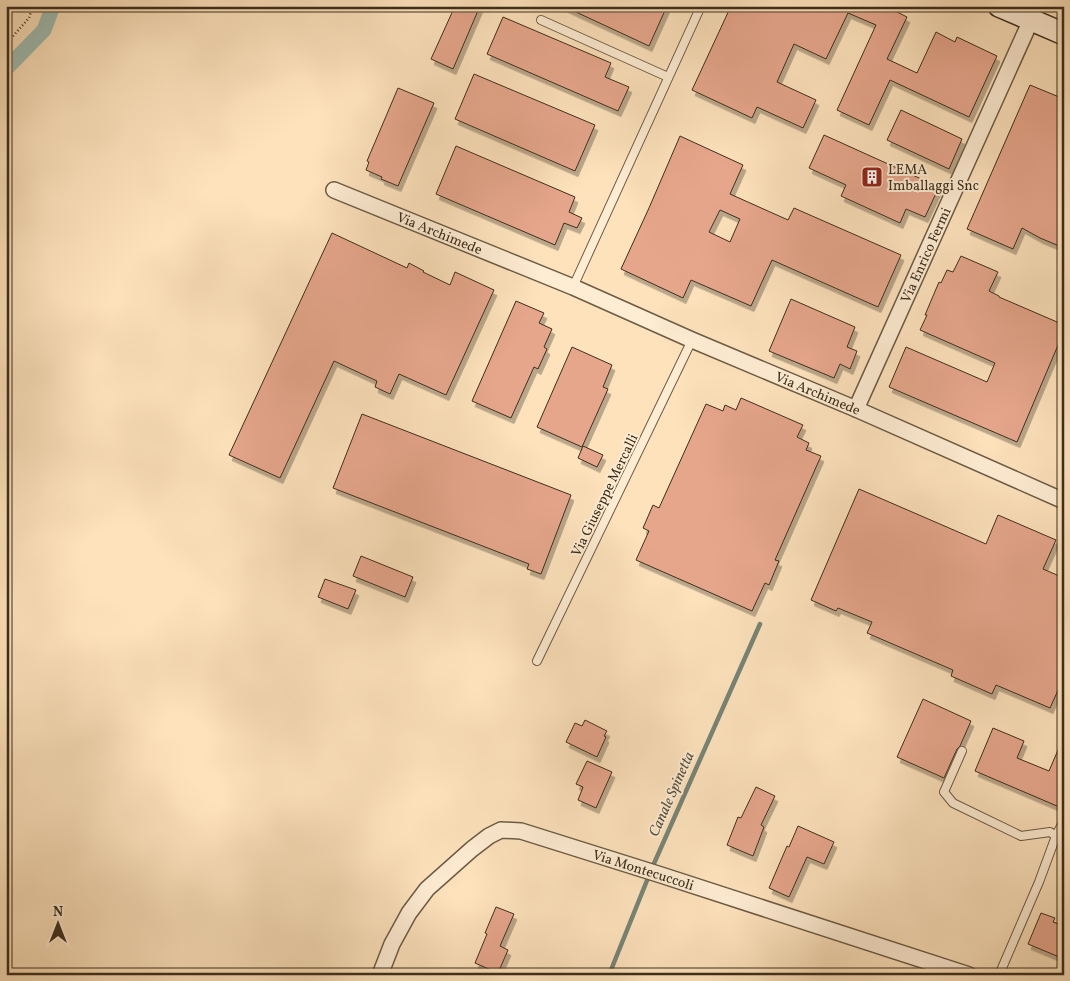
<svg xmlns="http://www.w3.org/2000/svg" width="1070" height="981" viewBox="0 0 1070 981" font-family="Vollkorn,serif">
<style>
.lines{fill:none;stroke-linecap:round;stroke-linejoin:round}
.stream{stroke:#788476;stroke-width:4.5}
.canal{stroke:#9fbdb2;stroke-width:15}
.building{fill:#e6a68c;stroke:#3d2e1c;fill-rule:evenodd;filter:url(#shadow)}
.service-casing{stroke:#6d5b44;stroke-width:10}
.minor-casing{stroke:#6d5b44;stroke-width:18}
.secondary-casing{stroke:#3d2e1c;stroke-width:24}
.path{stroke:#3d2e1c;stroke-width:2.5;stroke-dasharray:1 2.5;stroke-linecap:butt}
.service{stroke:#feecd3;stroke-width:8}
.minor{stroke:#feecd3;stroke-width:15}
.secondary{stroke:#feecd3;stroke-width:21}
.labels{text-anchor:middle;stroke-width:4;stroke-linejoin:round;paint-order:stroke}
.poi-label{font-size:14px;fill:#3d2e1c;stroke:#feecd3;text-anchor:start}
.street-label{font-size:14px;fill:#3d2e1c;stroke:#feecd3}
.water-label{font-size:15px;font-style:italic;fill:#565242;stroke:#feecd3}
</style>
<defs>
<filter id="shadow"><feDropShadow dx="3" dy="5.5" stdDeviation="0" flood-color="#0004"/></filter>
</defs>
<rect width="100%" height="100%" fill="#fde2bc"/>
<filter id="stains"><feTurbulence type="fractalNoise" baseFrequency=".004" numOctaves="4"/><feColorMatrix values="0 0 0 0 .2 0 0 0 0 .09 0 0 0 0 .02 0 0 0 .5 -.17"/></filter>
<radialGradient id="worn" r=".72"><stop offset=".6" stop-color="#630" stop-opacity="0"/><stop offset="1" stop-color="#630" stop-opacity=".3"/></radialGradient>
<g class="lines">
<polyline class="stream" points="609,975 652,868 760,624"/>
<polyline class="canal" points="6,69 44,30 53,6"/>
</g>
<g class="building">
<polygon points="455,6 480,6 453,69 431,59"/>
<polygon points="563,6 667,6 649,46"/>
<polygon points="731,6 885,6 907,17 887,59 917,73 936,32 955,42 957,37 997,56 969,117 890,80 869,125 837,110 876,25 848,13 826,59 794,44 777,82 816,100 803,128 757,107 752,118 692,90"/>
<polygon points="503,17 611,63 605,77 629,87 618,111 487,54"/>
<polygon points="474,74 595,125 575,171 455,119"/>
<polygon points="1030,85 1064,99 1064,248 1040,238 1022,228 1013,249 967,229"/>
<polygon points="398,88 434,103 398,186 381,179 382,177 366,170 369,162 367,161"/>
<polygon points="901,110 962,139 949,169 887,140"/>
<polygon points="824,135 939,187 925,217 906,209 900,223 841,196 846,185 809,168"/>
<path d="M 680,136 L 743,165 L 730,194 L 788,220 L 794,208 L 901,255 L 878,307 L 772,260 L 751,306 L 691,280 L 683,298 L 621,269 L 649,208 ZM 720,210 L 740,219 L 730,242 L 709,232 Z"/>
<polygon points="456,146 575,197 569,212 582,218 577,228 564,223 555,245 436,194"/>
<polygon points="332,233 407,268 409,263 424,271 423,272 450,285 455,272 494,290 446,395 399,374 390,394 375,387 377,381 334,361 280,478 229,455"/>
<polygon points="961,256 998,272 989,291 999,296 999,297 1064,325 1064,331 1017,442 889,387 906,347 987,382 995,363 920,330 927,315 925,315 939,282 941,283 947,270 953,272"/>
<polygon points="791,299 855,327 847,347 857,351 850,369 840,364 834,378 769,351"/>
<polygon points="516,301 544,313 539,323 552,329 544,347 547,349 538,369 534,367 511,418 472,401"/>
<polygon points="572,347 612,365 603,387 608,389 582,447 537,427"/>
<polygon points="741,398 803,425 797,437 809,443 806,450 821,456 775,560 779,561 769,585 765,583 752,611 636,560 649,531 643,528 653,505 659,508 706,404 723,411 725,405 736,410"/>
<polygon points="362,414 571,495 541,574 527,569 529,564 333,488"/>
<polygon points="583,446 603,455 597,467 578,458"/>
<polygon points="859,489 986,544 998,515 1056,540 1043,569 1064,578 1064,677 1050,708 996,685 992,694 951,676 953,670 867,633 872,622 838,608 836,611 811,600"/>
<polygon points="361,556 413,577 405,597 353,576"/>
<polygon points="325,579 356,590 348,609 318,597"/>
<polygon points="923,699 971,721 960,746 957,749 944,778 897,757"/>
<polygon points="585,720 607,731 604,736 606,737 597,757 566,742 575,723 582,726"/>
<polygon points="993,728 1024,741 1017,758 1049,771 1064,736 1064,809 975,771"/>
<polygon points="587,761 612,772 596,808 578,800 583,787 576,784"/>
<polygon points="756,787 775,796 761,825 764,827 753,856 727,845 738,817 741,818"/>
<polygon points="798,826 834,842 824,864 807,857 789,897 769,888 787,846 789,847"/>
<polygon points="496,907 514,914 500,946 508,950 498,973 475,963 487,934 485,933"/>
<polygon points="1041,913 1055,918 1053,922 1064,926 1064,959 1028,944"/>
</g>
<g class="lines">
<g class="service-casing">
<g id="service">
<polyline points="541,20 668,77"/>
<polyline points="573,287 701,6"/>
<polyline points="537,661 692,340"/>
<polyline points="962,751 944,792 953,803 1021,836 1050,832 1056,836 1039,882 999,975"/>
<polyline points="1055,837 1064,821"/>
</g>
</g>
<g class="minor-casing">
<g id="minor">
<path id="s1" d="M 334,190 L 573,287 L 692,340 L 856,409 L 1064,501"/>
<path id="s2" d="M 856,409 L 1031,20"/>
<path id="s3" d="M 380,975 L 392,944 L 409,913 L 427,889 L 472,849 L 489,836 L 501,830 L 521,831 L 661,875 L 969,975"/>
</g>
</g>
<g class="secondary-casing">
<polyline id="secondary" points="999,6 1064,34"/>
</g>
<polyline class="path" points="6,44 29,18 33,6"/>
<use href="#service" class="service"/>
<use href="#minor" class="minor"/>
<use href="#secondary" class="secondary"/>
</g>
<defs>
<g id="building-square" transform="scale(1.125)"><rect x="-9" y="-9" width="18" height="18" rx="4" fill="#8f2418" stroke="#feecd3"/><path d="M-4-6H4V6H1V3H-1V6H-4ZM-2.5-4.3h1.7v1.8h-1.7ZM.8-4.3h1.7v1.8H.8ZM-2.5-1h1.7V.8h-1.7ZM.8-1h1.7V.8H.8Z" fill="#fff"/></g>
</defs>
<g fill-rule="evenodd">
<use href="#building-square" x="872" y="177"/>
</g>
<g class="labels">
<g class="poi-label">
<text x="888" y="174">LEMA<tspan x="888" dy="16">Imballaggi Snc</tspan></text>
</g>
<g class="street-label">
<text dy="5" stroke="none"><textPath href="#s1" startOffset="114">Via Archimede</textPath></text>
<text dy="5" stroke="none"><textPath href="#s2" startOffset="169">Via Enrico Fermi</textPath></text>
<text dy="5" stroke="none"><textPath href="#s1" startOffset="525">Via Archimede</textPath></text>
<text transform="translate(604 495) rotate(-64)" y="5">Via Giuseppe Mercalli</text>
<text dy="5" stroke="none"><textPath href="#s3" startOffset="342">Via Montecuccoli</textPath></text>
</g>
<g class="water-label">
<text transform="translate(671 794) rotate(-66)" y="5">Canale Spinetta</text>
</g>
</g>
<rect width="1070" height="981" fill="none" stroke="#fde2bc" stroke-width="25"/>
<rect x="8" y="8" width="1055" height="966" fill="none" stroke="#3d2e1c" stroke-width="2.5"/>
<rect x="12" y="12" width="1045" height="956" fill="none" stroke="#3d2e1c"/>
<g transform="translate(58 924)" stroke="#feecd3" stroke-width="4" paint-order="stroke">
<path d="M0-4L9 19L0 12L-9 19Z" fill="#3d2e1c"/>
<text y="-8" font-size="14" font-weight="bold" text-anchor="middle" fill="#3d2e1c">N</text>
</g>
<rect width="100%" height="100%" filter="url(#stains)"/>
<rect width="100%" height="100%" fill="url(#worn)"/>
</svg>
